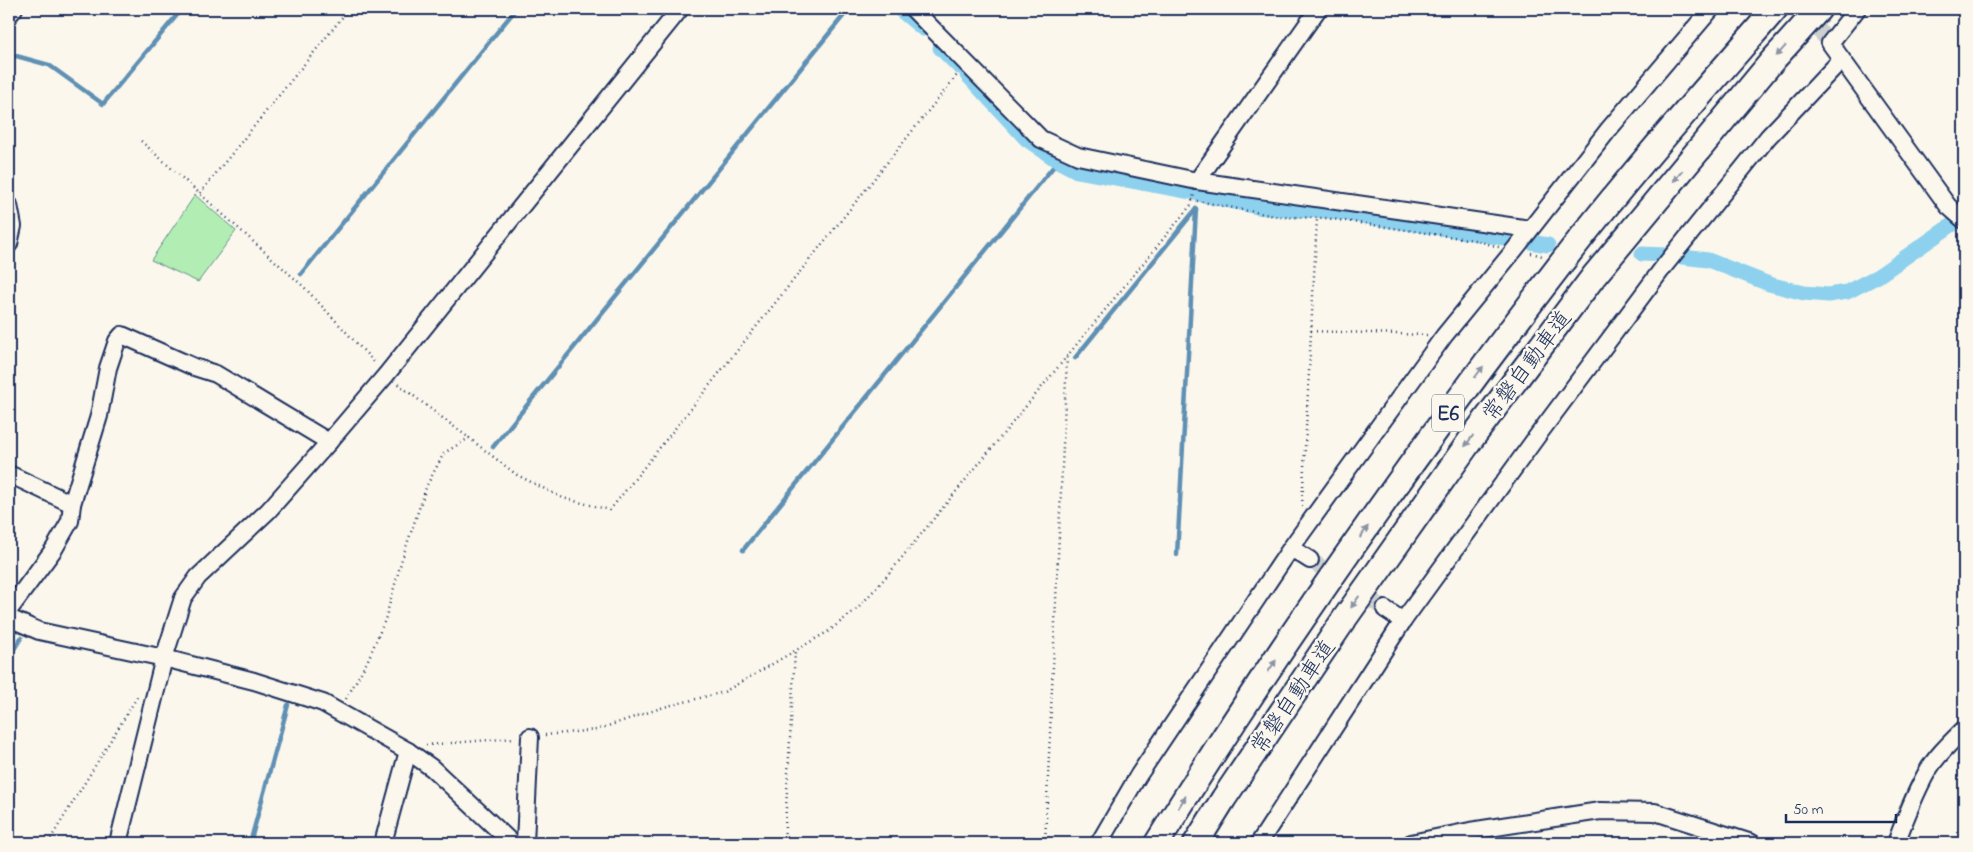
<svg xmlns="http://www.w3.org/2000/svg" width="1973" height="852" viewBox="0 0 1973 852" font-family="'Indie Flower','Klee One',sans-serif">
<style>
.green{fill:#b2eeb4;stroke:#668e89}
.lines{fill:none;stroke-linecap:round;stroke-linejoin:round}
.stream{stroke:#5f90b4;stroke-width:4.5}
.canal{stroke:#8dd1ee;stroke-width:15}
.minor-tunnel{stroke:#cecfd0;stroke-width:16;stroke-dasharray:16 8;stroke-linecap:butt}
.minor-casing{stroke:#1b2f5e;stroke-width:20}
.highway-casing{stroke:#1b2f5e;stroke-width:28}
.path{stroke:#1b2f5e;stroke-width:2.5;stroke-dasharray:1 4;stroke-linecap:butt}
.minor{stroke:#fbf7ec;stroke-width:16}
.highway{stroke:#fbf7ec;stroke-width:24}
.oneway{fill:#8b93a5}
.labels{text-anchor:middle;stroke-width:5;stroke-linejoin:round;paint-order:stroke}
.shield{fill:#fbf7ec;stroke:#5e6b89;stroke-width:1}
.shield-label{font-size:21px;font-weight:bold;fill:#1b2f5e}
.street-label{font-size:22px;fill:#1b2f5e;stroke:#fbf7ec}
</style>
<rect width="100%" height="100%" fill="#fbf7ec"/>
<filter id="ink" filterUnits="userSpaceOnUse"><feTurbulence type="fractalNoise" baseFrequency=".02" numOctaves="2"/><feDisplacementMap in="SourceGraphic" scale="10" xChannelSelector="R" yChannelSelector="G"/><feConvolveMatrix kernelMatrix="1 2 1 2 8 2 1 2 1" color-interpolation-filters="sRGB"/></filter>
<g filter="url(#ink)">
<polygon class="green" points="195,195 236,231 198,282 151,260"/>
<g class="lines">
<g class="stream">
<polyline points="9,54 49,65 103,104 182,9"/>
<polyline points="301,274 516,9"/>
<polyline points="1075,358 1196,209"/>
<polyline points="493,447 849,9"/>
<polyline points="743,550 1058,161"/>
<polyline points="1177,555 1196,209"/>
<polyline points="9,657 21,638"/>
<polyline points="250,843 288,705"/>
</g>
<g class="canal">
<polyline points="899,9 923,29"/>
<polyline points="940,48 959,67"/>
<polyline points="967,75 1026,139 1058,161 1077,171 1190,192"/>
<polyline points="1198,194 1257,207 1287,210 1328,211 1511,239"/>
<polyline points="1530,242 1548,245"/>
<polyline points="1642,254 1666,255"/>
<polyline points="1682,257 1708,260 1769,284 1804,293 1828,295 1847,292 1878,276 1953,224"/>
</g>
<g class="minor-tunnel">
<polyline points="1800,9 1830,43"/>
<polyline points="1310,560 1385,609"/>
</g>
<g class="minor-casing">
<g id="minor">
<polyline points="913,9 1041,139 1078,156 1197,181 1530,229"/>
<polyline points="1857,9 1830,43 1948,206 1964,220"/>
<polyline points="9,15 14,9"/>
<polyline points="1197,181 1318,9"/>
<polyline points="9,205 13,226 9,244"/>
<polyline points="9,474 72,504"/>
<polyline points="1291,548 1310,560"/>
<polyline points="1385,609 1403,621"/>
<polyline points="9,610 54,549 70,521 72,504 99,416 108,368 117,341 122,335 194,367 216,374 329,442"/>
<polyline points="9,618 39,631 164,658 254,681 323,703 408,751 432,768 512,843"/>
<polyline points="118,843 164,658 183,598 198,577 268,511 329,442 386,375 680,9"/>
<polyline points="383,843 408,751"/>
<polyline points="525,843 530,737"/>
<polyline points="1099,843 1138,776 1291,548 1444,336 1515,249 1609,129 1711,9"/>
<polyline points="1259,843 1403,621 1538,435 1665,265 1768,137 1841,60"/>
<polyline points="1411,843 1470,831 1600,811 1655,812 1752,843"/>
<path d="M 1896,843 C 1905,819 1914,795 1927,772 C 1936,756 1951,742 1964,729"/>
</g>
</g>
<g class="highway-casing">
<g id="highway">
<path d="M 1157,843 C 1281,642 1419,448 1563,261 C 1630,174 1703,92 1775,9"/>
<polyline points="1196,843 1224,798 1345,618 1472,438 1594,276 1773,60 1819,9"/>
</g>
</g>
<g class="path">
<polyline points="141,141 304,287 376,364"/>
<polyline points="200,193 349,9"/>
<polyline points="1192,200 1280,217 1325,218 1474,240 1499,247"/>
<polyline points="1531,253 1543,256"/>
<polyline points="1311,331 1427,335"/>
<polyline points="398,384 469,438"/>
<polyline points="1302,506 1317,218"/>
<polyline points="346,699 367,662 385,620 402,559 427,485 444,453 469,438 517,475 563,498 610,510 957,75"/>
<polyline points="545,735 596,730 664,707 724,692 829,631 859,607 886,577 1191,205 1194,194"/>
<polyline points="426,745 515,738"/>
<polyline points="48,843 139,694"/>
<polyline points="784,843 795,652"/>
<polyline points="1045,843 1067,357"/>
</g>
<use href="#minor" class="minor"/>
<use href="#highway" class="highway"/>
</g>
<defs><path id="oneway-solid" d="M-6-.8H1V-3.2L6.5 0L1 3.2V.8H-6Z" transform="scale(1.25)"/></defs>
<g class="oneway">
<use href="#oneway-solid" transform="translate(1781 51) rotate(132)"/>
<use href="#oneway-solid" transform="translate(1678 176) rotate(130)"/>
<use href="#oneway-solid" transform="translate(1479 372) rotate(-53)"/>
<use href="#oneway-solid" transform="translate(1469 441) rotate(126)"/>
<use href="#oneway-solid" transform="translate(1364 532) rotate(-55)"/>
<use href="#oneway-solid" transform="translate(1355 602) rotate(125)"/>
<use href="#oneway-solid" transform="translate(1272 666) rotate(-56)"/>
<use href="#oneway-solid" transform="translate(1182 802) rotate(-58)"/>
</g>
</g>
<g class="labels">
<rect class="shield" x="1432" y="394.5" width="32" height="37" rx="4"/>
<g class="shield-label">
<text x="1448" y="420">E6</text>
</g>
<g class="street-label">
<text transform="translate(1526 365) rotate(-53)" y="8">常磐自動車道</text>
<text transform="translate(1292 696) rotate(-56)" y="8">常磐自動車道</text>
</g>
</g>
<rect width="1973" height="852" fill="none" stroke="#fbf7ec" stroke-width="30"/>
<rect x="15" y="15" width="1943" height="822" fill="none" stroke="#1b2f5e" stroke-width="2" filter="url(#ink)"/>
<path d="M1786 814v8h110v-8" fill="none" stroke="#1b2f5e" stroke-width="2.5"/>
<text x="1793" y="814" font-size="15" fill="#1b2f5e" stroke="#fbf7ec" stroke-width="4" paint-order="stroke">50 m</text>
</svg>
